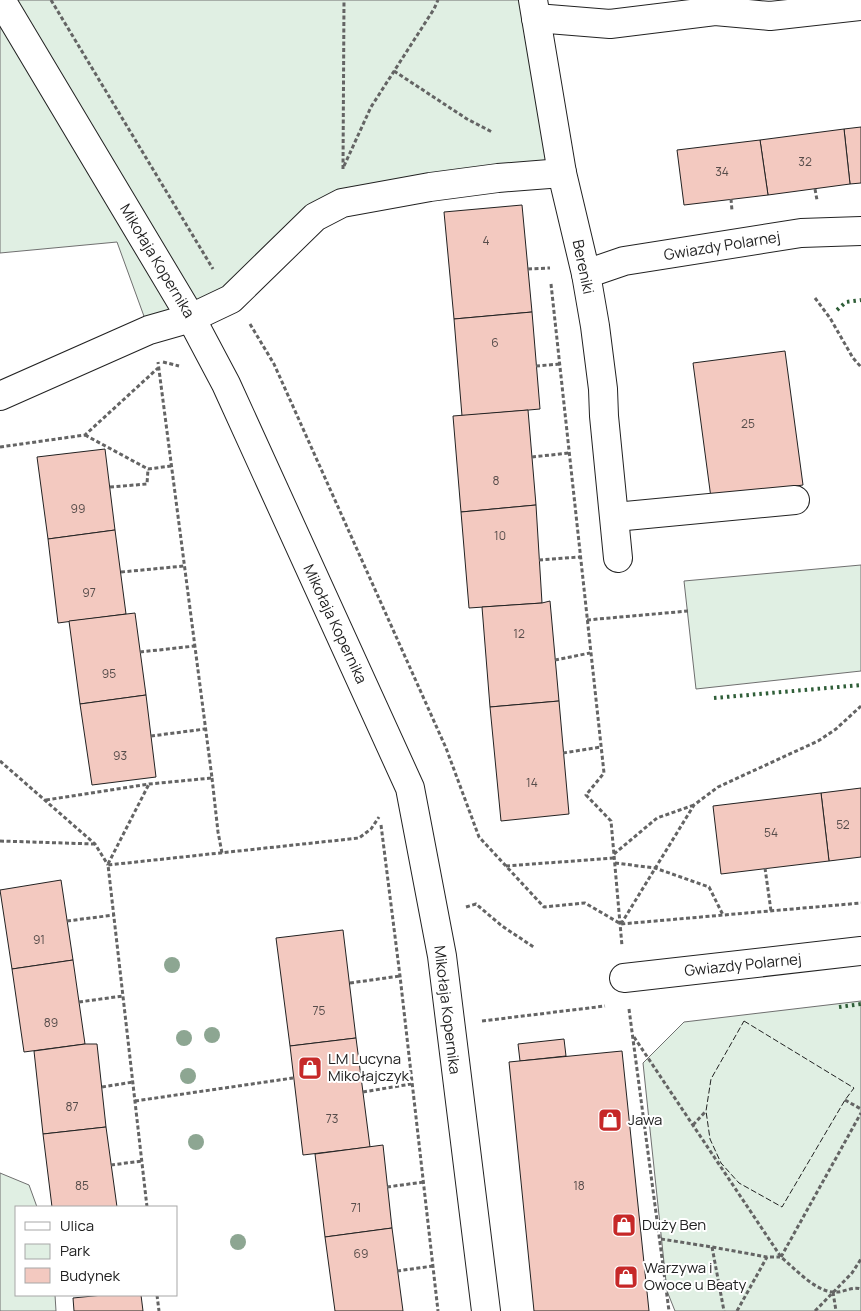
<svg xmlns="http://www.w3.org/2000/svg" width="861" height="1311" viewBox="0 0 861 1311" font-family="Manrope,sans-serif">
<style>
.green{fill:#e0efe3;stroke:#6f6f6f}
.building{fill:#f3c9c0;stroke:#222}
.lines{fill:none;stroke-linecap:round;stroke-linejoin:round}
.minor-casing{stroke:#222;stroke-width:30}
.path{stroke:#646464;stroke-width:3;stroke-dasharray:4 2.5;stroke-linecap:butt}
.minor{stroke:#fff;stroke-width:28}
.hedge{stroke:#2f5e38;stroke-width:4;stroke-dasharray:2.5 4;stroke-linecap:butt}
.fence{stroke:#222;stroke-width:1;stroke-dasharray:6 2.5;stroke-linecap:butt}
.tree{fill:#8da692}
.labels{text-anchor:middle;stroke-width:4;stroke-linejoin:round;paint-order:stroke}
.number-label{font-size:12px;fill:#564c4a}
.street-label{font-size:15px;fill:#222;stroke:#fff}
.poi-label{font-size:15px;fill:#222;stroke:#fff;text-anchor:start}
</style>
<rect width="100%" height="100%" fill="#fff"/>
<g class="green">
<polygon points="0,0 533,0 562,173 342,203 231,299 149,330 117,242 0,253"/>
<polygon points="861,565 861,671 696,689 684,581"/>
<polygon points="861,1001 861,1311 675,1311 667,1291 643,1063 684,1022"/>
<polygon points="0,1173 29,1185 37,1207 16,1207 16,1295 55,1295 56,1311 0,1311"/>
</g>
<g class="building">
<polygon points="861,127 861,183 850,184 844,129"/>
<polygon points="844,129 850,184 768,195 760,140"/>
<polygon points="760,140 768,195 684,205 677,150"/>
<polygon points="522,205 532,312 454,319 444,212"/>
<polygon points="532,312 540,409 462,416 454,319"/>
<polygon points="785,351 803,485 711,498 693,363"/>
<polygon points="528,410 536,505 461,512 453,416"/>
<polygon points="105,449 115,530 48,539 37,457"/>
<polygon points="536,505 542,603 469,608 461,512"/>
<polygon points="115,530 126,614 58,623 48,539"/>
<polygon points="550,601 559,701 490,707 482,607 542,603"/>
<polygon points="135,613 146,695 80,704 69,621"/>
<polygon points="146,695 156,777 92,785 80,704"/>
<polygon points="559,701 569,814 501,821 490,707"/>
<polygon points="861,788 861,857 829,861 821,793"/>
<polygon points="821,793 829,861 721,874 713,806"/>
<polygon points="61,880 73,960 12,969 0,890"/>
<polygon points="343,930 356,1038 290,1046 276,938"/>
<polygon points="73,960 85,1044 24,1052 12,969"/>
<polygon points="356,1038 370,1147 303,1155 290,1046"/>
<polygon points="564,1039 566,1056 520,1061 518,1044"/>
<polygon points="85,1044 97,1044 106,1127 43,1134 34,1051"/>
<polygon points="622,1051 649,1311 534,1311 509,1062"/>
<polygon points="106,1127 117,1207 52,1207 43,1134"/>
<polygon points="383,1145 392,1228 325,1237 315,1154"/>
<polygon points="392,1228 403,1311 335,1311 325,1237"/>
<polygon points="103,1295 141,1295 143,1311 74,1311 73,1298"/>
</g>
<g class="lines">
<g class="minor-casing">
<g id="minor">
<polyline points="1,0 191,318 226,384 410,788 442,956 486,1311"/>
<polyline points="533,0 562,173 586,274 595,326 603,389 604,416 618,558"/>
<polyline points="536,18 610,24 715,11 770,16 861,6"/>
<polyline points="586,274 624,261 801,233 861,231"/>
<polyline points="0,396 149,330 191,318 231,299 315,217 342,203 430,187 498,178 562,173"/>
<polyline points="615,517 795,500"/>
<polyline points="624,978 861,951"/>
</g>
</g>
<g class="path">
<polyline points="51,0 213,269"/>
<polyline points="394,71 467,119 492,132"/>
<polyline points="344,166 371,107 434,9 438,0"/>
<polyline points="343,169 344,0"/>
<polyline points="815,189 817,200"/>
<polyline points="731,199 732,211"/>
<polyline points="528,269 550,268"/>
<polyline points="551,284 604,773 586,795 611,821 622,946"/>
<polyline points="815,298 830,318 853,358 861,367"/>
<polyline points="250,324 274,364 446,748 479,837 544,907 585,903 621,924 861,903"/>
<polyline points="163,362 179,366"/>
<polyline points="536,366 560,364"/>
<polyline points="85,435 148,469 171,466"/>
<polyline points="0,447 85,435 158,368"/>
<polyline points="532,457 569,453"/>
<polyline points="110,487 147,484 148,469"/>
<polyline points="539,560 580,557"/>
<polyline points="121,572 184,566"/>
<polyline points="587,620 688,611"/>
<polyline points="140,652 195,646"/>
<polyline points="555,660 590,653"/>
<polyline points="151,736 205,729"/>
<polyline points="563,753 601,747"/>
<polyline points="0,761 95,844 108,865"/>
<polyline points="212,778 218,832 222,853"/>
<polyline points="46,800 149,784 212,778 158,362"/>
<polyline points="381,825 400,976 438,1311"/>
<polyline points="0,841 94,844"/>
<polyline points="614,854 657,818 694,805"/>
<polyline points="615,863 655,868 709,887 723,915"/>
<polyline points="108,864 149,784"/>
<polyline points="506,866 614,858"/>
<polyline points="765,868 771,911"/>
<polyline points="466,907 476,904 502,926 535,948"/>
<polyline points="67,921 114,915"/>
<polyline points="621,924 694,805 718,787 818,741 836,729 861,706"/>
<polyline points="350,983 400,976"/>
<polyline points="79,1002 123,996"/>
<polyline points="629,1009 669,1311"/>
<polyline points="482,1021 605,1006"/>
<path d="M 634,1037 L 781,1257 C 794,1268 816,1292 834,1292 C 844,1293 851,1286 861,1289"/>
<polyline points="102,1087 133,1082"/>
<polyline points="363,1092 411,1084"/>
<polyline points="845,1100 861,1109"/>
<polyline points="135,1101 293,1078"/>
<polyline points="693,1125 706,1111"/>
<polyline points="111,1165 142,1161"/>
<polyline points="387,1187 424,1182"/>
<polyline points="147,1207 108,865 359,838 371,829 379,817"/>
<polyline points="661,1239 712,1247 767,1257 780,1257"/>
<polyline points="712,1247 724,1311"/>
<polyline points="781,1257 861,1113"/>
<polyline points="397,1271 433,1266"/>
<polyline points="833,1292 836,1311"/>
<polyline points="157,1295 159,1311"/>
<polyline points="737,1311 767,1257"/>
<polyline points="815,1311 852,1273 861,1259"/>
</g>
<use href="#minor" class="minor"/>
<g class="hedge">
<polyline points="837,310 846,302 861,300"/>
<polyline points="714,698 861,685"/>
<polyline points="839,1007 861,1004"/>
</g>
<polygon class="fence" points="744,1021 854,1088 845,1100 782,1207 739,1183 721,1163 710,1139 706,1111 711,1079"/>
</g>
<g class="tree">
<circle cx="172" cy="965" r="8"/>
<circle cx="212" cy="1035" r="8"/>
<circle cx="184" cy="1038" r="8"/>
<circle cx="188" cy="1076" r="8"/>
<circle cx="196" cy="1142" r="8"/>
<circle cx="238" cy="1242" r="8"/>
</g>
<defs>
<g id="shop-square" transform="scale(1.25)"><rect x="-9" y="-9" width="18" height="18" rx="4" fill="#c62828" stroke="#fff"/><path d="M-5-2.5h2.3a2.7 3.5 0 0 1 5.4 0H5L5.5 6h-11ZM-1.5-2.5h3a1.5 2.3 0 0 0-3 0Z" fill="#fff"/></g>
</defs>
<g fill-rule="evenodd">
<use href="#shop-square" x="310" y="1068"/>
<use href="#shop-square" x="610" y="1120"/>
<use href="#shop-square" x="624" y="1225"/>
<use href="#shop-square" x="626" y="1277"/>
</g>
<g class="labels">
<g class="number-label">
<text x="805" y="166">32</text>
<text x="722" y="176">34</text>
<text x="486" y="245">4</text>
<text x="495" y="347">6</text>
<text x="748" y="428">25</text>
<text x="496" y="485">8</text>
<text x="78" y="513">99</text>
<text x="500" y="540">10</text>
<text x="89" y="597">97</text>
<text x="519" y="638">12</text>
<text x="109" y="678">95</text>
<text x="120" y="760">93</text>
<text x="532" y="787">14</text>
<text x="843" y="829">52</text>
<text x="771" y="837">54</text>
<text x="39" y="944">91</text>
<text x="319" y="1015">75</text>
<text x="51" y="1027">89</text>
<text x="72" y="1111">87</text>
<text x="332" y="1123">73</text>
<text x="82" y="1190">85</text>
<text x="579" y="1190">18</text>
<text x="356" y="1212">71</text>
<text x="361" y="1258">69</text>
</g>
<g class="street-label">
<text transform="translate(722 246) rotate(-9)" y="5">Gwiazdy Polarnej</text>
<text transform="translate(157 261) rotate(59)" y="5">Mikołaja Kopernika</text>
<text transform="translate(583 267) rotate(78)" y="5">Bereniki</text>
<text transform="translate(335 624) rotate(65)" y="5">Mikołaja Kopernika</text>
<text transform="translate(743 965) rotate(-6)" y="5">Gwiazdy Polarnej</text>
<text transform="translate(447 1010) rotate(83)" y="5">Mikołaja Kopernika</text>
</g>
<g class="poi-label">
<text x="328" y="1064">LM Lucyna<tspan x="328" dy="17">Mikołajczyk</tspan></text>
<text x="628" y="1125">Jawa</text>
<text x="642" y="1230">Duży Ben</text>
<text x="644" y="1273">Warzywa i<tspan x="644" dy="17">Owoce u Beaty</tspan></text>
</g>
</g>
<rect x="15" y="1206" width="162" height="90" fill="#ffffff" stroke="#a7a7a7"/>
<rect x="25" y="1222" width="25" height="8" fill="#ffffff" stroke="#a7a7a7"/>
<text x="60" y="1231" font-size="15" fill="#222222">Ulica</text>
<rect x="25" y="1244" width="25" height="15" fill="#e0efe3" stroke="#a7a7a7"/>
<text x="60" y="1256" font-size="15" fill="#222222">Park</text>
<rect x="25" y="1268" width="25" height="15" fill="#f3c9c0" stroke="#a7a7a7"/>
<text x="60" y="1281" font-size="15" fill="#222222">Budynek</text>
</svg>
